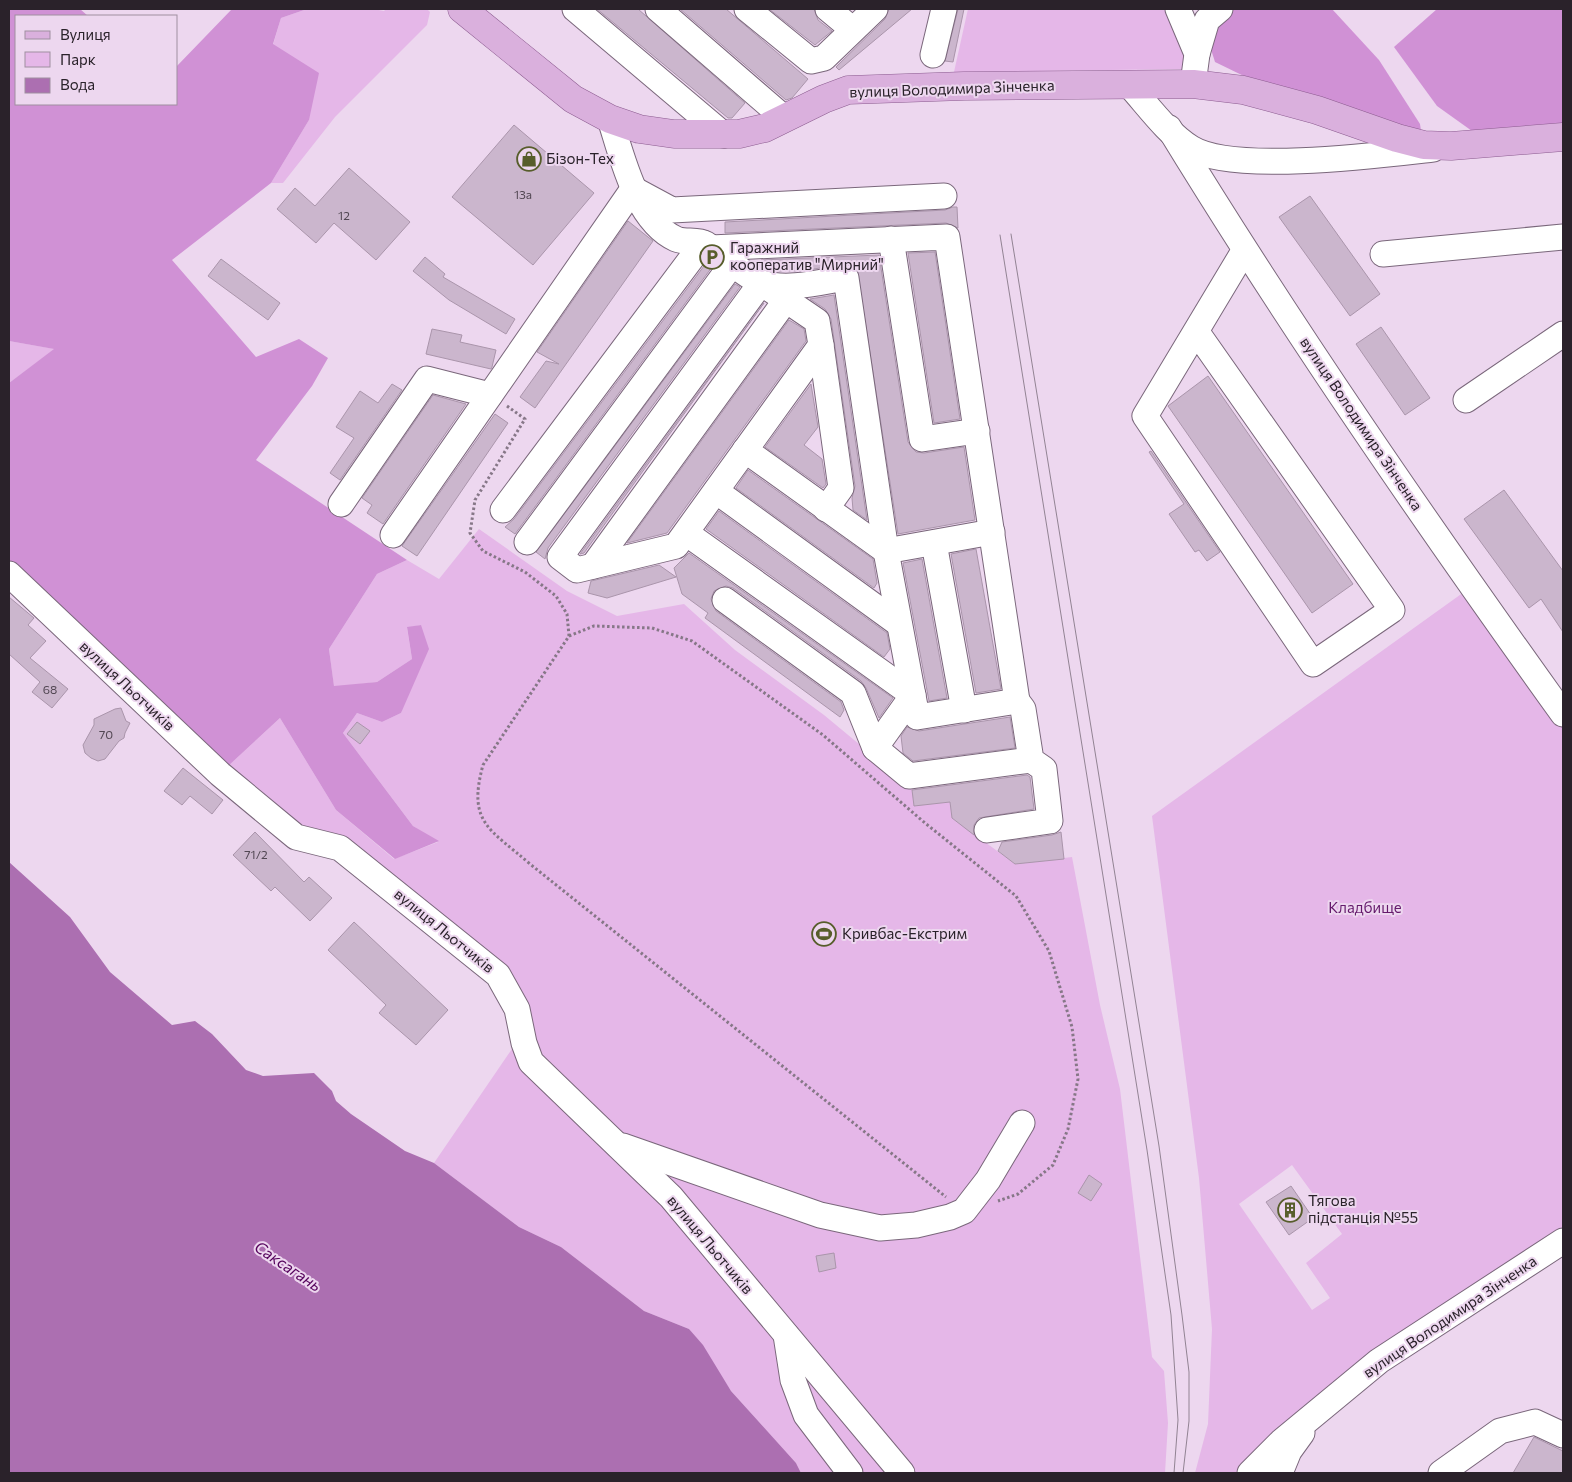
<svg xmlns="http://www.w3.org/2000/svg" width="1572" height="1482" viewBox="0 0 1572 1482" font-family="Commissioner,sans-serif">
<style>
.green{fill:#e5b7e8;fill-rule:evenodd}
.forest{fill:#d091d5}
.water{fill:#ac6fb1}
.building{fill:#cbb6cd;stroke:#aa95ab}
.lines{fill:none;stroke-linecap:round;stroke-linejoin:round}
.minor-casing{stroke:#7a677b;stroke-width:27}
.major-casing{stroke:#8c5c90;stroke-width:29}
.path{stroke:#867787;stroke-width:3;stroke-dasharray:2.5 2.5;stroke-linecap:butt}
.minor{stroke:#fff;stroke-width:25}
.major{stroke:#dab0dd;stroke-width:28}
.tram{stroke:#928393;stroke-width:1}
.labels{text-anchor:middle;stroke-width:4;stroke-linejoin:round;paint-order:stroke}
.number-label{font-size:12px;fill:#524753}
.street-label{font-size:15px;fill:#2a222a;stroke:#edd7ef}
.poi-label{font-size:15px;fill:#2a222a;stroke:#edd7ef;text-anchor:start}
.park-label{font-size:15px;fill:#651a6c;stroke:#edd7ef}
.water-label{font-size:16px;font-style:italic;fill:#54025b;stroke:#edd7ef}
</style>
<rect width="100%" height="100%" fill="#edd7ef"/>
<g class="green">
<polygon points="307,9 373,9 384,11 386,9 427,9 430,12 427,25 335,117 283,183 271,183 309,120 273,45 281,18"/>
<polygon points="968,9 1167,9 1188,56 1184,69 954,72"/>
<polygon points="9,341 55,349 9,383"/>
<polygon points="479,529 567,591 617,616 684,604 735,650 824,715 912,788 914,806 950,802 952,818 1015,864 1072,857 1100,1005 1120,1089 1152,1357 1164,1371 1168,1423 1165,1473 801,1473 796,1463 731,1391 689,1329 644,1311 561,1247 519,1227 434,1163 516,1043 525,1002 297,830 226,768 280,718 336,810 394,859 438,842 413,826 343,733 357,713 382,722 401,713 421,625 407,628 412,659 377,682 334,687 329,649 377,574 407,560 439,579"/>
<path d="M 1471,587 L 1563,714 L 1563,1241 L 1379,1361 L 1250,1473 L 1195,1473 L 1208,1424 L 1212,1329 L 1199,1178 L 1152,816 ZM 1292,1165 L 1342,1234 L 1306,1263 L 1330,1298 L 1312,1310 L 1239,1204 Z"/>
</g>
<g class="forest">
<polygon points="9,9 80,9 88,16 16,16 16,104 176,104 176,67 232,9 307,9 281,18 273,44 319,73 309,120 271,183 172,260 256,357 299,339 328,358 312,386 256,460 407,560 377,574 329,649 334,686 377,682 412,659 407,627 421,625 429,649 401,713 382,722 357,713 343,733 413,826 439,841 395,859 336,810 280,718 226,768 9,562 9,383 54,349 9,341"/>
<polygon points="1235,9 1332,9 1379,60 1420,124 1422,137 1250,79 1215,62 1208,40 1227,13"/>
<polygon points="1437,9 1563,9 1563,124 1472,131 1437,106 1394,47"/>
</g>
<polygon class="water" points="9,862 70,917 110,972 172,1025 195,1021 212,1034 246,1070 263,1076 314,1073 332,1091 336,1101 351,1114 405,1151 434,1163 519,1227 561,1247 644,1311 689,1329 703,1345 731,1391 796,1463 801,1473 9,1473"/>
<g class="building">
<polygon points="597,9 638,9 745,103 732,118 728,118"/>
<polygon points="680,9 726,9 808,79 792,98 786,100"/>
<polygon points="769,9 814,9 818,20 832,31 815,45"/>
<polygon points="889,9 912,9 839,70 836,67 885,19"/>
<polygon points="958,9 964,9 953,62 945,61"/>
<polygon points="514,125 594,193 533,265 452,197"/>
<polygon points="349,168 410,222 376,260 334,223 316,243 277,209 295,188 315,206"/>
<polygon points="1310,196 1380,294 1350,316 1279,217"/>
<polygon points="953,207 957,207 958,228 946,223 725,233 725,222 945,210"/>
<polygon points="628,221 653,241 535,408 520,397 546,361 559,364 537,352"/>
<polygon points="935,252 960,419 934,423 908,253"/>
<polygon points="879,255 908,442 916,452 924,453 964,447 975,520 898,534 857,269 852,265 844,264 802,271 774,271 762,267 761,260"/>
<polygon points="425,257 445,274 443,277 515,319 506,334 449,300 413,271"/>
<polygon points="221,259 280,303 268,320 208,276"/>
<polygon points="707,262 712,267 515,534 505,527 514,519"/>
<polygon points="735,284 740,287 548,548 545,559 536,552"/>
<polygon points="834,295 867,520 853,510 852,498 855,486 831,319 825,309 810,299"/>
<polygon points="764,303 584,553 580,554"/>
<polygon points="789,320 804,329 806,341 667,533 627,543"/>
<polygon points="1381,327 1430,398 1405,415 1356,344"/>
<polygon points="432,329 462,335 460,342 496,350 492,367 491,369 426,354"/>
<polygon points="1208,376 1353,584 1312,613 1168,406"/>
<polygon points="392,384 402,390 340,480 330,473 354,438 336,427 360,391 378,403"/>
<polygon points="811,384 818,427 804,445 822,459 826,484 823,488 765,447"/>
<polygon points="433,395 466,404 383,524 367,513 372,505 362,498"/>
<polygon points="495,414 508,423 417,556 402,546"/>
<polygon points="1151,451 1220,552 1207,561 1199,550 1195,552 1169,514 1184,504 1149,452"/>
<polygon points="748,470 873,559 877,583 874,588 736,488"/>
<polygon points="1504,490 1563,571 1563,632 1541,599 1529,608 1464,519"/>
<polygon points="719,511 887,633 890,649 884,657 706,529"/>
<polygon points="976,549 1001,689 976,693 951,554"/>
<polygon points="689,553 893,698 879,718 866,688 861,681 733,588 726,586 714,591 711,599 716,611 841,702 844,710 840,717 705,618 708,613 682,594 674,568"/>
<polygon points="922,559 947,698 929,701 903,563"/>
<polygon points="659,565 676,577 607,598 588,593 591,581"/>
<polygon points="9,597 34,618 28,625 46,641 30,658 68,689 52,708 32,692 40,682 9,654"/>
<polygon points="121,708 126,721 130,723 125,733 124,738 119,741 105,759 98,761 91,758 85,753 83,745 94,725 94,719 115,709"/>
<polygon points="1010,717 1015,748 913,761 903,753 901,736 907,727 919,731"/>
<polygon points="357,722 370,731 360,744 347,734"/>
<polygon points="183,768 223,800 212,814 190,796 182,805 164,791"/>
<polygon points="1027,775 1030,777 1034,809 979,818 974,825 974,835 952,818 950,802 914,806 912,790"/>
<polygon points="255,832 304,882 309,877 332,898 310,921 275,887 271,891 233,855"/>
<polygon points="1061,832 1064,859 1015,864 998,851 1002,842 1052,835"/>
<polygon points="354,922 448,1010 416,1045 379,1013 386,1005 328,950"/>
<polygon points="1089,1175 1102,1184 1091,1201 1078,1193"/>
<polygon points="1291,1186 1313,1218 1289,1235 1266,1202"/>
<polygon points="834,1253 836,1268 819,1272 816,1256"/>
<polygon points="1534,1437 1563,1451 1563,1473 1513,1473"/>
</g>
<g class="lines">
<g class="minor-casing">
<g id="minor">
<polyline points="575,9 724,135"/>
<polyline points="658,9 784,118"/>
<polyline points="747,9 811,61 824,58 875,9"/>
<polyline points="828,9 852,29"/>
<polyline points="1178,9 1197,54 1193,84"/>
<polyline points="1197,54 1207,20 1220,9"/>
<polyline points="933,55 944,9"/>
<path d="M 1130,86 C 1148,106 1168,134 1191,148 C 1233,174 1381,155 1433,149"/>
<path d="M 610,119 C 622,156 636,221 676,239 C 685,243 697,239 706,244 C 720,253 749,279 762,283 C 788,291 820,282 846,278 L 886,551 L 917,717 L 1017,701 L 947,237 L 711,248"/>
<path d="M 1169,128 C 1292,329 1426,523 1563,714"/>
<polyline points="891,239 922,439 977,431"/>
<polyline points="1383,254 1563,237"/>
<polygon points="761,283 817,321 821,345 676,546 577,570 560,557"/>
<polyline points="1196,331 1392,610 1313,664 1145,416 1244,251"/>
<polyline points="821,345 841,488 826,509"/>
<polyline points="1466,400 1563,334"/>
<polyline points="745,450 886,551 992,532"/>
<polyline points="716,491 899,624"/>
<polyline points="341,504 427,379 490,395"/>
<polyline points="503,510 703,243"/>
<polyline points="686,533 913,695 875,748 909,776 1031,760"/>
<polyline points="393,535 633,189 672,210 944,196"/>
<polyline points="527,542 733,263"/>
<polyline points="934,543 964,710"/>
<polyline points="593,566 786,300"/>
<polyline points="9,574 220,774 296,837 340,848 498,975 517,1009 524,1043 531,1062 671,1197 902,1473"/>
<polyline points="725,600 853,693 875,748"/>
<polyline points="987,830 1050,821 1044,769 1031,760 1023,709 1017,701"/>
<polyline points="623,1146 820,1215 880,1228 916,1225 950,1217 964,1211 988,1180 1022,1123"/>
<polyline points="786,1335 793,1380 806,1415 850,1473"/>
<polyline points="1250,1473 1281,1442 1379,1361 1563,1241"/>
<polyline points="1280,1473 1289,1451 1302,1433"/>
<polyline points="1441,1473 1500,1431 1535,1422 1563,1435"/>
</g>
</g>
<g class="major-casing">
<polyline id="major" points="462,9 573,99 610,119 639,129 674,134 739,134 765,128 824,99 848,90 964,86 1193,84 1243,90 1317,110 1397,138 1424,145 1451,146 1563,137"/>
</g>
<g class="path">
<path d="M 507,406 L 525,419 L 475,500 L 470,533 L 483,551 L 525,572 L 556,596 L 567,614 L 569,636 L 483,765 C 467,823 490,829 530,864 L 946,1197"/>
<polyline points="569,636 594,626 652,628 692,641 823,735 925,823 1016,896 1049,951 1072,1027 1078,1079 1068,1129 1053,1165 1018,1194 998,1201"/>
</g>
<use href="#minor" class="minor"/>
<use href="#major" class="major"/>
<g class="tram">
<polyline points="1011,234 1159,1146 1182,1315 1189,1372 1189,1421 1183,1473"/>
<polyline points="1000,235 1147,1150 1171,1315 1178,1420 1174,1473"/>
</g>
</g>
<defs>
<g id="shop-ring" transform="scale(1.25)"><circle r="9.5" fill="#edd7ef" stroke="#575d2b" stroke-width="1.5"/><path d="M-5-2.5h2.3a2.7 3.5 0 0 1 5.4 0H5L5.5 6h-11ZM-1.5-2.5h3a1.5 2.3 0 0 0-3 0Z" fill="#575d2b"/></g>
<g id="parking-ring" transform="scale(1.25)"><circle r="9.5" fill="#edd7ef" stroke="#575d2b" stroke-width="1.5"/><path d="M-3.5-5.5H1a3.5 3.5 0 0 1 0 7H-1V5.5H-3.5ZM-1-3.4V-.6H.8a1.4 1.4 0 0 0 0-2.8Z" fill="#575d2b"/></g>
<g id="stadium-ring" transform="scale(1.25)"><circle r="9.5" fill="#edd7ef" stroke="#575d2b" stroke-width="1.5"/><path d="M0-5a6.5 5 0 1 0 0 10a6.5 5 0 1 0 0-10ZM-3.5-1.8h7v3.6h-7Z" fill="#575d2b"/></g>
<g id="building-ring" transform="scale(1.25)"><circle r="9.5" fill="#edd7ef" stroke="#575d2b" stroke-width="1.5"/><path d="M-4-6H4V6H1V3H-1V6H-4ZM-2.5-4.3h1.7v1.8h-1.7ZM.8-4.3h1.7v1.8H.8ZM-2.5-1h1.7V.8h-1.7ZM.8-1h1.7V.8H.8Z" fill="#575d2b"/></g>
</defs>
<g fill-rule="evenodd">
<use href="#shop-ring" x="529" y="159"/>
<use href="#parking-ring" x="712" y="257"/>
<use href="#stadium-ring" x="824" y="934"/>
<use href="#building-ring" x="1290" y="1210"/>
</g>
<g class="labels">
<g class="number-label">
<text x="523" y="199">13а</text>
<text x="344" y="220">12</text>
<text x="50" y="694">68</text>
<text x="106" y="739">70</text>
<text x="256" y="859">71/2</text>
</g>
<g class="street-label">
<text transform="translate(952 89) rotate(-2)" y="5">вулиця Володимира Зінченка</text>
<text transform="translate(1361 424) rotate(56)" y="5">вулиця Володимира Зінченка</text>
<text transform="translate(127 686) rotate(43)" y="5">вулиця Льотчиків</text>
<text transform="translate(444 931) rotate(39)" y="5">вулиця Льотчиків</text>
<text transform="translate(710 1245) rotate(50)" y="5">вулиця Льотчиків</text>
<text transform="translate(1450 1317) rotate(-34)" y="5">вулиця Володимира Зінченка</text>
</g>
<g class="poi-label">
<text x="546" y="164">Бізон-Тех</text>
<text x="730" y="253">Гаражний<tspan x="730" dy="17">кооператив "Мирний"</tspan></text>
<text x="842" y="939">Кривбас-Екстрим</text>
<text x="1308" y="1206">Тягова<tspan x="1308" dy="17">підстанція №55</tspan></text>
</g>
<g class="park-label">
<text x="1365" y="913">Кладбище</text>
</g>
<g class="water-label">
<text transform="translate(288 1266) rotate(34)" y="6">Саксагань</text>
</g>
</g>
<rect width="1572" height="1482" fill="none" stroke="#2a222a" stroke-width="20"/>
<rect x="15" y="15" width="162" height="90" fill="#edd7ef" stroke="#9f8fa0"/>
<rect x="25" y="31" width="25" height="8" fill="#dab0dd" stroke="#9f8fa0"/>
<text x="60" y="40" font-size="15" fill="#2a222a">Вулиця</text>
<rect x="25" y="52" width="25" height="15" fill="#e5b7e8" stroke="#9f8fa0"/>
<text x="60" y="65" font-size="15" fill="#2a222a">Парк</text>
<rect x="25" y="78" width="25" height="15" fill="#ac6fb1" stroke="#9f8fa0"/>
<text x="60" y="90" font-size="15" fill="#2a222a">Вода</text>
</svg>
